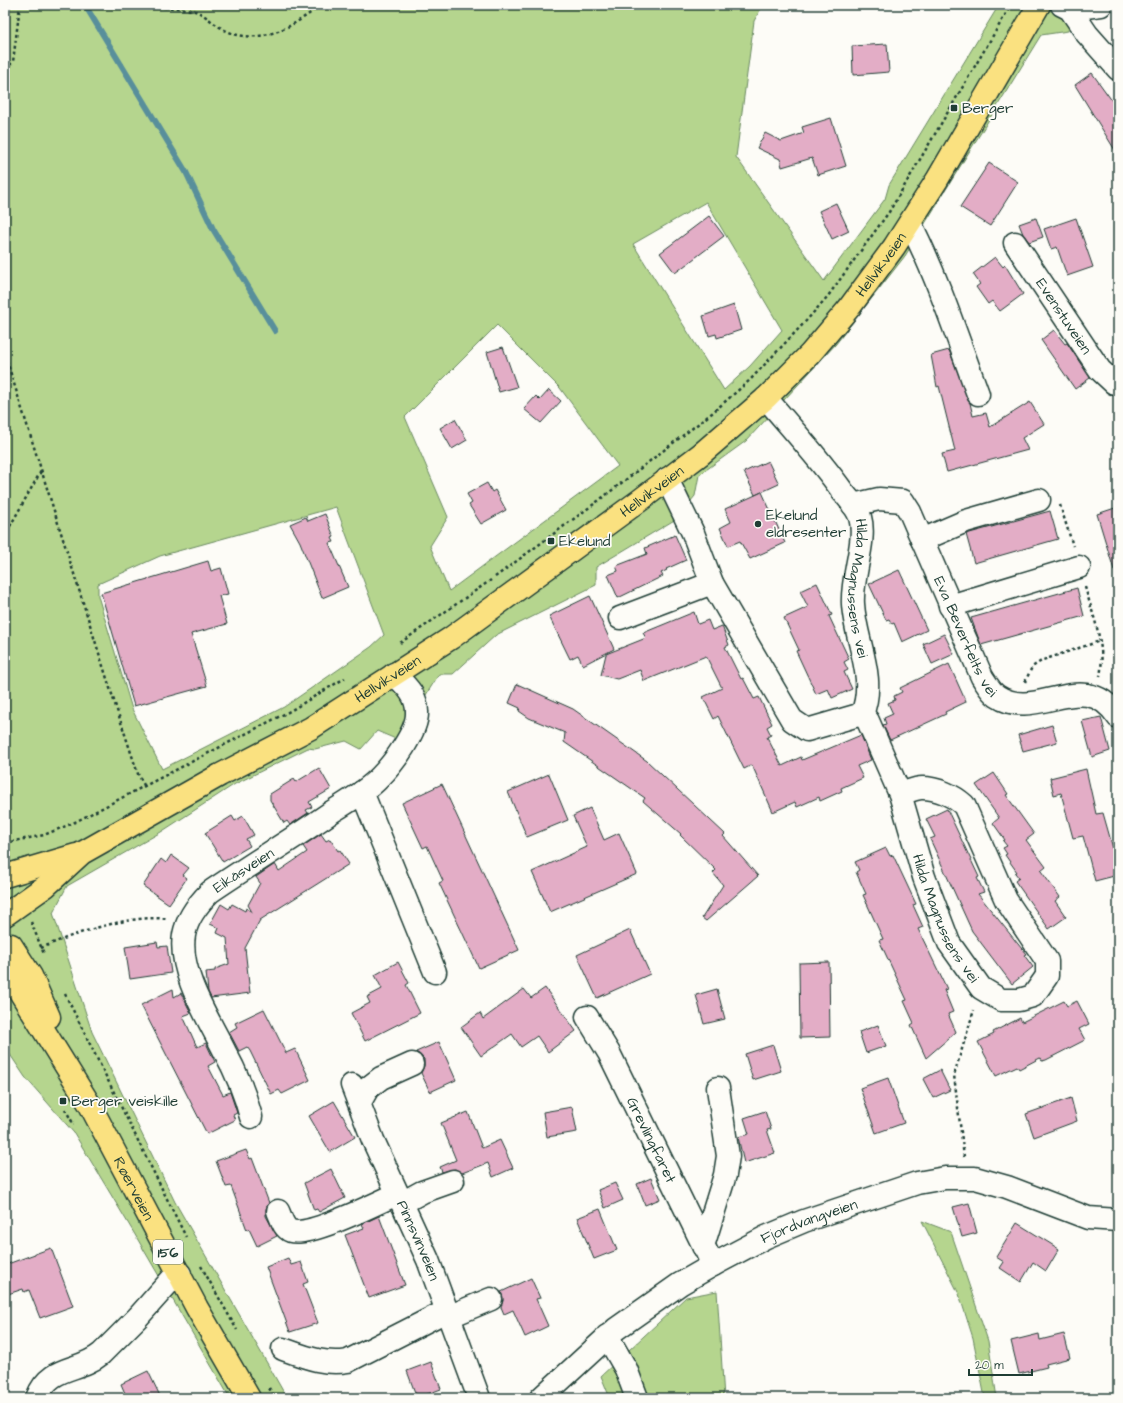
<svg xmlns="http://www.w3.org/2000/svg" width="1123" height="1403" viewBox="0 0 1123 1403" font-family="'Architects Daughter',sans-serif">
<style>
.green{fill:#b5d58e;stroke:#6a8961;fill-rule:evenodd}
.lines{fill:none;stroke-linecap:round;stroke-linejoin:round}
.stream{stroke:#598f9b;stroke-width:6}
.building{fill:#e3adc6;stroke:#1f3d34}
.minor-casing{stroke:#1f3d34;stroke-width:25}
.major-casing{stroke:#1f3d34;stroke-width:25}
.path{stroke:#1f3d34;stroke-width:2.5;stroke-dasharray:3 3;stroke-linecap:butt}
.minor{stroke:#fdfcf7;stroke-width:22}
.major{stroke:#fae180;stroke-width:22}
.poi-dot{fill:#1f3d34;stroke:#fdfcf7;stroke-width:1.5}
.labels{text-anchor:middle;stroke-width:3.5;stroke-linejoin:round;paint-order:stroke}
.shield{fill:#fdfcf7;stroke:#62766e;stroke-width:1}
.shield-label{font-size:14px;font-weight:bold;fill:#1f3d34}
.poi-label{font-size:15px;fill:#1f3d34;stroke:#fdfcf7;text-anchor:start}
.street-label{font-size:15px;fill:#1f3d34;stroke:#fdfcf7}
</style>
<rect width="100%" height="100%" fill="#fdfcf7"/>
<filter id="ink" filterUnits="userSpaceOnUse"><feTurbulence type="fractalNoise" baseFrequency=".025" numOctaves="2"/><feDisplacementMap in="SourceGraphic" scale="8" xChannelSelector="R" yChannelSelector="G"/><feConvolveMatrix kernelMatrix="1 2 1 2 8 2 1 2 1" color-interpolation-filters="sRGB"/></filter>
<g filter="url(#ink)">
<g class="green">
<path d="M 5,5 L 763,5 L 754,21 L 736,157 L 824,281 L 885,199 L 889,185 L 999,5 L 1074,5 L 1068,31 L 1041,35 L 905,256 L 835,345 L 746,441 L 699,475 L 695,496 L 676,519 L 596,567 L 596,585 L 496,635 L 453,674 L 439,674 L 398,740 L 377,731 L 361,749 L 346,741 L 315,749 L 308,748 L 235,784 L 161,832 L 67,886 L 53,913 L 92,1032 L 175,1202 L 287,1398 L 230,1398 L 134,1233 L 74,1133 L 25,1077 L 5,1047 ZM 706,202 L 782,330 L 750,366 L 724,390 L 633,244 ZM 497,325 L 560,388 L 618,466 L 449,591 L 430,546 L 448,517 L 405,417 ZM 336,507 L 384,635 L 371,647 L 284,707 L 162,769 L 132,709 L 98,596 L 98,584 L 160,556 Z"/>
<polygon points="922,1221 951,1232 988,1341 997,1398 985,1398 973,1338 959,1294"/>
<polygon points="717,1291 724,1398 610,1398 601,1376 686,1297"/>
</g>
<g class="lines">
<polyline class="stream" points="85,5 186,172 213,229 275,331"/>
</g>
<g class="building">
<polygon points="887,44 889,72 853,75 852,46"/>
<polygon points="1092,73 1118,109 1118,155 1075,85"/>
<polygon points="831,118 846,166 818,175 812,158 782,167 780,159 757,148 765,133 781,141 804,133 802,127"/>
<polygon points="989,163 1018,182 990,226 960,207"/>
<polygon points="836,203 849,231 832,239 819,211"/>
<polygon points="709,216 724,236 675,273 660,253"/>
<polygon points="1036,218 1043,237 1029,242 1023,234 1019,224"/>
<polygon points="1076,218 1093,267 1067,276 1057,247 1051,249 1044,229"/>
<polygon points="995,257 1003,267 1005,265 1023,294 1000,311 992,301 988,304 976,287 980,284 973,274"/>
<polygon points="734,305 741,330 717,338 716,334 709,336 703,316"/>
<polygon points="1054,330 1065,344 1067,343 1090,378 1075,389 1041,340"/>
<polygon points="503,347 517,387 499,392 487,352"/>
<polygon points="949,350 970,403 973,416 986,413 990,427 1030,402 1044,424 1022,438 1028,450 947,472 942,454 955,451 939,386 937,387 931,355"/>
<polygon points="549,390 561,401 541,423 524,409 536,396 540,400"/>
<polygon points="455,419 467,440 452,449 440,428"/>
<polygon points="768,461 779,484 755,495 744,472"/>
<polygon points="487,483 492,492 495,490 506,510 481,524 469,505 472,503 467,494"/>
<polygon points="762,492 785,543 750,559 740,541 728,546 720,528 731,522 725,509"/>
<polygon points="1118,507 1118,570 1114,570 1097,514"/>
<polygon points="1050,511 1058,539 974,563 966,534"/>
<polygon points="325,514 334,537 332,538 334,542 329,543 348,587 322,598 300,542 290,524 306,517 308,521"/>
<polygon points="675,535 686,560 666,569 667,570 661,573 663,576 618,598 608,575 618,571 616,566 647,554 645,548"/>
<polygon points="208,561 211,571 221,568 228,594 219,596 227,624 191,634 207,686 134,706 101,593"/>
<polygon points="899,570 927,630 902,642 894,623 892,624 889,619 886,620 869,584"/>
<polygon points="817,583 832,615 829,616 849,659 844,662 848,670 844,672 852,689 832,698 828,689 816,694 796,651 799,650 784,618 808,607 800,591"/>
<polygon points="1077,588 1084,616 981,645 971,618"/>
<polygon points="590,596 614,649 583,665 578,655 570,659 549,616"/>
<polygon points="694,612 698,624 708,620 712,630 722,626 729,645 725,647 741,679 743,678 754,699 759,697 772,724 767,727 771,735 767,737 782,766 801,757 802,760 861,735 871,760 857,766 863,778 841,788 842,791 820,801 819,797 797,807 795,802 773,812 752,765 744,769 718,716 714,719 703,697 722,688 706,656 644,681 640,670 617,679 601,675 606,654 646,638 643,633"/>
<polygon points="944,634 954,654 932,664 923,644"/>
<polygon points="949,664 966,702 945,712 946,714 890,740 883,725 886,724 884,718 893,714 888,703 895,700 894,696 902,692 900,688"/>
<polygon points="517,684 573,709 647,761 725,834 723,836 758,876 706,921 702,918 723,885 713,873 716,870 680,835 681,834 643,801 645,798 564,742 565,733 529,718 519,711 520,708 509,703"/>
<polygon points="1101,717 1110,751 1092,757 1082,721"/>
<polygon points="1052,725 1057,742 1023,751 1018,735"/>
<polygon points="319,768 331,789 309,802 312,807 306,810 308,813 290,825 287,821 284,823 270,800 270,794 294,779 296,782"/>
<polygon points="1086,769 1096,814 1103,813 1118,866 1118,875 1095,881 1083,836 1073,838 1061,793 1054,795 1050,778"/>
<polygon points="994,773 1008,794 1006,795 1034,834 1026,840 1046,867 1041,871 1060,897 1055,901 1066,917 1049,929 1015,881 1019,878 1015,873 1017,872 1005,855 1007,854 1003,848 1007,846 1003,841 1005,840 993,823 999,818 976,785"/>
<polygon points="549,774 568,820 527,837 508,792"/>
<polygon points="442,784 519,950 479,968 439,883 443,881 427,846 423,848 402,803"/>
<polygon points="590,808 604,840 619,833 637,874 550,912 532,872 587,847 573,816"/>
<polygon points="947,809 979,877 977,878 984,892 978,894 1026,954 1024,955 1033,967 1012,984 972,931 930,839 935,837 926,819"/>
<polygon points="232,816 235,821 243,816 254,835 246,839 250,846 223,862 205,833"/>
<polygon points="321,834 326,841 330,839 338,851 340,850 349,864 260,920 245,948 250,993 211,998 208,992 206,972 215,971 215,969 229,964 227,938 217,933 219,928 210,924 221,904 229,909 232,904 245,911 246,908 252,912 248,905 260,883 256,877 275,864 279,871 307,852 303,846"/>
<polygon points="886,848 890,856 893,855 916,904 913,905 923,927 918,929 947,989 944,990 953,1012 948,1014 956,1032 926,1058 911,1025 914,1023 904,1001 907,1000 879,940 883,939 863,895 866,894 856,872 859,870 855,862"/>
<polygon points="171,855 189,868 183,875 187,878 169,904 143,886 161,859 166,863"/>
<polygon points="630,930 650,974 597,998 577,955"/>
<polygon points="157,942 158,947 167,946 171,973 130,979 125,947"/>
<polygon points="398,962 409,983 406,985 420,1013 365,1041 351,1013 370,1003 367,997 382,989 375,975"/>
<polygon points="829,962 830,1037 800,1038 799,963"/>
<polygon points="545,988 576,1031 548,1052 537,1036 521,1047 512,1034 481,1056 461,1027 480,1013 483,1019 524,989 531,998"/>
<polygon points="173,989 174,997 181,993 191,1013 183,1016 197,1047 206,1043 215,1062 208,1066 223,1095 230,1092 237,1113 233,1115 235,1120 207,1134 141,1005"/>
<polygon points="717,989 725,1019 704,1024 696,995"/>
<polygon points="1064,1001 1067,1006 1077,1001 1089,1024 1079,1029 1085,1040 1046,1060 1042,1061 1040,1058 1019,1069 1017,1066 996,1076 978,1042 994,1034 993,1032 1020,1018 1022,1022"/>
<polygon points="264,1009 286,1053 295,1049 310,1080 282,1094 279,1090 271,1094 250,1051 247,1047 239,1051 229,1032 237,1027 235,1023"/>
<polygon points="878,1025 886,1046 866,1053 859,1032"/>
<polygon points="439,1042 456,1080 430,1092 421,1073 424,1066 424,1059 416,1052"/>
<polygon points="773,1045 781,1071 753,1080 745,1054"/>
<polygon points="940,1070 950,1090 933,1098 923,1079"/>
<polygon points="888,1078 904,1123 876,1133 860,1088"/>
<polygon points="1071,1098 1077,1121 1034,1137 1026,1114"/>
<polygon points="334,1101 355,1137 330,1152 309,1116"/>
<polygon points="572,1107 577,1132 547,1137 543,1112"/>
<polygon points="765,1111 771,1129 767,1130 775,1153 744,1163 738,1137 749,1134 744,1118"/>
<polygon points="468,1112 482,1148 500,1140 513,1168 493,1177 488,1163 462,1173 455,1169 442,1172 440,1167 456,1160 441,1123"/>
<polygon points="246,1150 250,1159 252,1158 269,1203 266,1209 266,1216 277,1236 257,1246 249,1229 247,1230 231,1186 226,1187 216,1161"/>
<polygon points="331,1169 345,1198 319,1212 317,1209 314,1210 304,1183"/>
<polygon points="651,1178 660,1199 645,1205 637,1184"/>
<polygon points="615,1183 623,1200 605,1208 598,1190"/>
<polygon points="969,1203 977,1233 962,1237 953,1207"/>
<polygon points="600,1209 617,1250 594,1259 577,1218"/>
<polygon points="379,1216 405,1285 369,1298 345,1235 364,1228 362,1224"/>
<polygon points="1017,1223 1059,1249 1046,1271 1033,1262 1021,1282 1000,1268 1004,1262 996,1257"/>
<polygon points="51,1248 73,1306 40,1318 29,1290 24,1292 23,1289 5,1295 5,1265"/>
<polygon points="288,1258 291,1265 301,1262 308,1282 303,1284 318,1323 290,1332 266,1267"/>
<polygon points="531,1278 540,1298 536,1299 548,1326 525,1337 513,1310 504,1314 501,1307 503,1300 501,1292"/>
<polygon points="1039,1334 1040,1340 1064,1334 1070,1358 1046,1364 1047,1367 1019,1374 1011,1341"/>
<polygon points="431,1362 441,1389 417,1398 407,1371"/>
<polygon points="148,1371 161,1398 127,1398 121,1384"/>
</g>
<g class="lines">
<g class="minor-casing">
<g id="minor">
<polyline points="1062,5 1070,9 1087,34 1118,69"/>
<polyline points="1070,9 1101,5"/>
<path d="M 910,223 C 938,278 957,337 978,394"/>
<path id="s1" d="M 1015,243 L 1100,370 L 1114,383 L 1118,383"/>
<path id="s2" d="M 766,398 C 792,429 820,459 843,492 C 849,499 857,508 860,517 C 867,541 851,577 853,604 C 855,641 877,677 862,714"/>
<polyline points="667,479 693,533 712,583 792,720 807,730 862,714"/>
<path id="s3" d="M 853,505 L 879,499 L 903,501 L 910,512 L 982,677 C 986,683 991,692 997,696 C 1037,723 1084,665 1118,717"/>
<polyline points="922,540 966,521 1039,500"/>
<polyline points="950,606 1079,567"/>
<polyline points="620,618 712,583"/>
<path id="s4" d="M 862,714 L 868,721 L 900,794 L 924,877 L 949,943 L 981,988 L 1001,1000 L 1019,1000 L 1033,996 L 1047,976 L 1047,961 L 1006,900 L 964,805 C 953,795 937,788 922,788 C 916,788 907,792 900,794"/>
<polyline points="362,792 435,972"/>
<path id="s5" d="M 587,1017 L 609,1053 L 713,1265"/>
<path id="s6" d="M 352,1085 L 373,1140 L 428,1260 L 479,1398"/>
<polyline points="360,1102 368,1088 381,1078 412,1064"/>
<path id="s7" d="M 251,1117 C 245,1094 236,1072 225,1052 C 209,1019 178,973 184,935 C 187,918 198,904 210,892 C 251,864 293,839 333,811 C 349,801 367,791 380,777 C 393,764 418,731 417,712 C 417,695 406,686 394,674"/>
<polyline points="402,1203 422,1192 453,1181"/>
<path d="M 278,1211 C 281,1217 283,1228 291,1231 C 310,1237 377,1203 397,1194"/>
<polyline points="703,1246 725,1175 728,1156 718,1088"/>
<polyline points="448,1317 491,1299"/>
<polyline points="607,1336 626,1369 637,1398"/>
<path d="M 283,1349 C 305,1357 324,1365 348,1361 L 446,1311"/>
<path d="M 37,1398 C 50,1364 78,1373 101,1354 L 138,1317 L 171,1280 L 180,1274"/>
<path id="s8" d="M 541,1398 L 616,1329 L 680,1284 L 713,1265 L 766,1237 L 804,1221 L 917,1183 L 945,1178 L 975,1178 L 1007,1187 L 1088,1218 L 1118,1220"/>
</g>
</g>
<g class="major-casing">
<g id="major">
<polyline points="5,876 76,855"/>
<path id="s9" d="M 5,915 L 46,886 L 82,853 L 220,775 L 311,728 L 451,638 L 639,501 L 701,454 L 766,398 L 810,354 L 849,308 L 894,247 L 937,180 L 1039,5"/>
<polyline points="11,945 31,976 49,1017"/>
<path id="s10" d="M 5,951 L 15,984 L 90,1105 L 197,1308 L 249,1398"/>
</g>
</g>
<g class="path">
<path d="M 152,5 C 165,9 179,7 192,10 C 204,13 212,23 223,29 C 255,48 295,27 320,5"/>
<polyline points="5,69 13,62 20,5"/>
<polyline points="5,355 115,704 138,774 145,787"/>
<polyline points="1060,505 1073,546"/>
<polyline points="5,529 9,528 41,471"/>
<polyline points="495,577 598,501 712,413 750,380 806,321 828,296 889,212 1011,5"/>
<path d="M 1085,587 C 1093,616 1106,646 1100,676"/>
<polyline points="400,643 491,580"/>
<polyline points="1025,682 1032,667 1043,660 1100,641"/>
<polyline points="5,843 44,835 73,823 290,711 345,678"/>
<polyline points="31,922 44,954"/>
<path d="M 41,948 C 76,933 130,914 167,919"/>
<polyline points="65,994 186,1237"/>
<polyline points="65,1109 74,1125"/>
<polyline points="964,1157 954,1075 974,1010"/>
<polyline points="201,1266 237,1330"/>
<polyline points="269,1388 275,1398"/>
</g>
<use href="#minor" class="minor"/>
<use href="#major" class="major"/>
</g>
</g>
<g class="poi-dot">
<rect x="950" y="104" width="8" height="8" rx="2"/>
<circle cx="758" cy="524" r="4"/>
<rect x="547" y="537" width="8" height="8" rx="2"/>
<rect x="59" y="1097" width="8" height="8" rx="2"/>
</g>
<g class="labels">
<rect class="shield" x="153" y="1240" width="30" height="24" rx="3"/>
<g class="shield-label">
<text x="168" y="1257">156</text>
</g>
<g class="poi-label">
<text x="962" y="113">Berger</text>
<text x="766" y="520">Ekelund<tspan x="766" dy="17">eldresenter</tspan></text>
<text x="559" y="546">Ekelund</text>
<text x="71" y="1106">Berger veiskille</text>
</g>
<g class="street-label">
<text dy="5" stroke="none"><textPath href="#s9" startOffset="1099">Hellvikveien</textPath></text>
<text dy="5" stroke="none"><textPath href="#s1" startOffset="88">Evenstuveien</textPath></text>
<text dy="5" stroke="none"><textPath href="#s9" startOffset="775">Hellvikveien</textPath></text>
<text dy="5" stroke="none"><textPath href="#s2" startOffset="224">Hilda Magnussens vei</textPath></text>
<text dy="5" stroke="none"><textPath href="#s3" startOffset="200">Eva Beverfelts vei</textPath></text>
<text dy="5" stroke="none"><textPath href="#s9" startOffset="451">Hellvikveien</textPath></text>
<text dy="5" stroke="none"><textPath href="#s7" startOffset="287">Eikåsveien</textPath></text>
<text dy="5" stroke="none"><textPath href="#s4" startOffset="222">Hilda Magnussens vei</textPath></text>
<text dy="5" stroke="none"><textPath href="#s5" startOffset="139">Grevlingfaret</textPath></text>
<text dy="5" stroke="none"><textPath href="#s10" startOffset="271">Røerveien</textPath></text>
<text dy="5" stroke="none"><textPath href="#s8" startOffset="324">Fjordvangveien</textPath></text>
<text dy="5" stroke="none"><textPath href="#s6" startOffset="169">Pinnsvinveien</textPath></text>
</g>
</g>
<rect width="1123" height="1403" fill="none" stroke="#fdfcf7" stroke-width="20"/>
<rect x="10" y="10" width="1103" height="1383" fill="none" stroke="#1f3d34" stroke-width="1.5" filter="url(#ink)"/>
<path d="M969 1369v6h63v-6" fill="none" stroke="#1f3d34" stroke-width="2"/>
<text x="975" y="1369" font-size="12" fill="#1f3d34" stroke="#fdfcf7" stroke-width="3" paint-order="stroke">20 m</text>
</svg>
